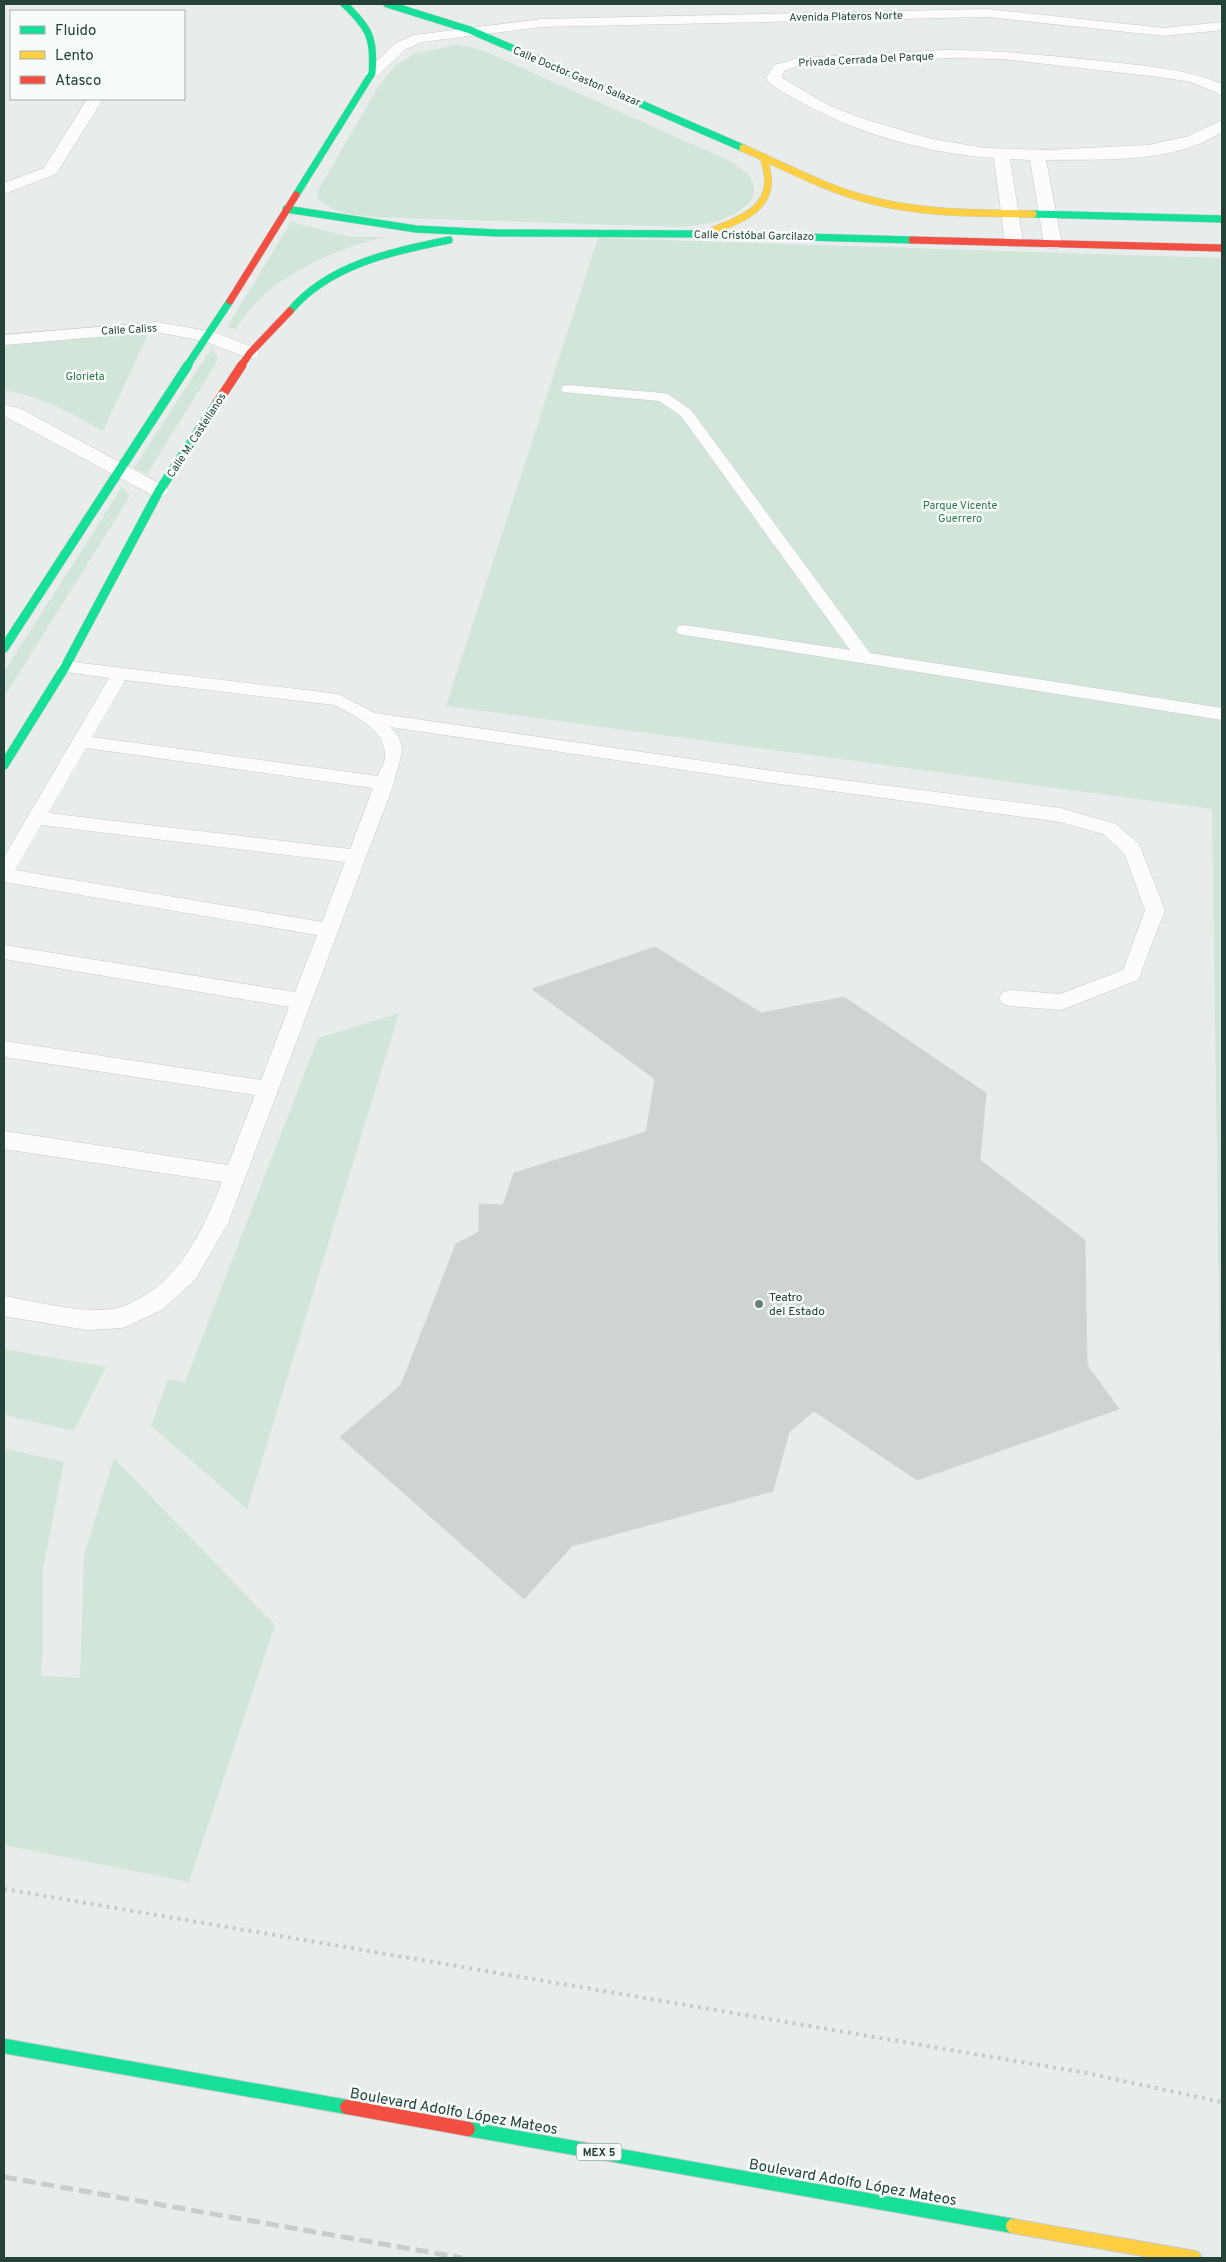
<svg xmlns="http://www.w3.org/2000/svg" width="1226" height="2262" viewBox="0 0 1226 2262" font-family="Overpass,sans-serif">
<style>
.green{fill:#d1e6d8}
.building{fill:#cfd4d2;stroke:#d1d6d4}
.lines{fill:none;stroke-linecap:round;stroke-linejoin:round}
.lane-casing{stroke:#c5cac8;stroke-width:1}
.street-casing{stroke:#c5cac8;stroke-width:1}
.fast-far2-casing{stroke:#c3cbc8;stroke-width:8}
.fast-far1-casing{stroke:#c3cbc8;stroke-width:10}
.fast-casing{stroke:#c3cbc8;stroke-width:16}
.slow-far1-casing{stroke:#c3cbc8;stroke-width:8}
.slow-casing{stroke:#c3cbc8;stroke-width:16}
.jam-far2-casing{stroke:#c3cbc8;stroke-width:8}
.jam-far1-casing{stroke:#c3cbc8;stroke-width:10}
.jam-casing{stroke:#c3cbc8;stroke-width:16}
.path{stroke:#c3ccca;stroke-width:4;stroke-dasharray:3 5;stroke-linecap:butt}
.lane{fill:#fcfcfc;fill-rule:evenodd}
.street{fill:#fcfcfc;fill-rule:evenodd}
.fast-far2{stroke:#16e098;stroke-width:7}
.fast-far1{stroke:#16e098;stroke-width:9}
.fast{stroke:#16e098;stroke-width:14}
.slow-far1{stroke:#ffcf43;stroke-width:7}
.slow{stroke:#ffcf43;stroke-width:14}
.jam-far2{stroke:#f24e42;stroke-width:7}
.jam-far1{stroke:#f24e42;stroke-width:9}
.jam{stroke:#f24e42;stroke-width:14}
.rail{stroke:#c9cdcc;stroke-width:5;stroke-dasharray:13 6;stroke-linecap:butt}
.poi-dot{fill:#697e78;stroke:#f7fbf9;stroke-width:2}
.labels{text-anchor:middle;stroke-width:5;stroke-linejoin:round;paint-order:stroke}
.far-street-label{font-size:11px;fill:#24423a;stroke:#f7fbf9}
.far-park-label{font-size:11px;fill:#2d7a4b;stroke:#f7fbf9}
.shield{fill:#f7fbf9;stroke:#637a73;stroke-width:1}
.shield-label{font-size:11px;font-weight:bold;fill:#24423a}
.poi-label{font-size:12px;fill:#24423a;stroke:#f7fbf9;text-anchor:start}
.near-street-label{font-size:15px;fill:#24423a;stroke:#f7fbf9}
</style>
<rect width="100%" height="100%" fill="#e8edeb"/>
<g class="green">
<path d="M 454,45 L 470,47 L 484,51 L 730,161 C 776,188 749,213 710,223 C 700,225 689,226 678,227 L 376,217 C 356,215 331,214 317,197 L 318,190 L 380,84 L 396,65 L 414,54 Z"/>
<path d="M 291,222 L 351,237 L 386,237 C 332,249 264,279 236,329 L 227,327 Z"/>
<polygon points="598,238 1222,258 1222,1532 1212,809 446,706"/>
<path d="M 151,328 L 103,431 C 71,413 40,396 4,390 L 4,346 Z"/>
<polygon points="212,347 218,360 147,474 134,468"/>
<polygon points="122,487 130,496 4,697 4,672"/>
<polygon points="399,1013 247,1509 151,1426 168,1379 185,1382 318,1038"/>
<polygon points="4,1349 106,1367 74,1431 4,1415"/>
<polygon points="4,1448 64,1462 43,1569 43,1649 41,1676 80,1678 84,1555 114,1458 275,1625 189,1882 4,1845"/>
</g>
<polygon class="building" points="655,947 761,1013 844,997 986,1093 980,1160 1085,1240 1087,1365 1119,1409 917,1480 814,1411 789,1432 773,1491 572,1546 524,1599 340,1437 401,1385 456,1244 479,1232 479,1204 503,1205 514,1173 646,1132 655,1079 532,989"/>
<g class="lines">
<g class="lane-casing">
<g id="lane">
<polygon points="568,385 663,393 668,394 691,410 870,653 1222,708 1222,720 678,634 676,630 678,626 684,625 850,650 681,416 659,401 563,392 561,389 563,386"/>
<path d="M 65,661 L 338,694 L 375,713 L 773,771 L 1060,808 L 1116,824 L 1139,844 L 1165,910 L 1138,980 L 1061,1010 L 1009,1006 L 1002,1003 L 999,998 L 1002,993 L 1009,990 L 1060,994 L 1123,970 L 1145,910 L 1124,853 L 1103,834 L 1060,822 L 773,783 L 390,727 C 412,748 397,761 394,783 L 228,1223 L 195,1280 L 163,1309 L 130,1325 L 122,1328 L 87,1330 L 4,1316 L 4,1296 C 41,1302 81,1315 118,1308 C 124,1307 130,1303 136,1300 C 182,1278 204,1227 222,1182 L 4,1149 L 4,1131 L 228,1165 L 255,1095 L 4,1057 L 4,1041 L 261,1080 L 289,1007 L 4,959 L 4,945 L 295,992 L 317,935 L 4,882 L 4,857 L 109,678 L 59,671 L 56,667 L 59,663 ZM 125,680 L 334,705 C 354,716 387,729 385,757 C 385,763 380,770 378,776 L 92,737 ZM 86,748 L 373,788 L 350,849 L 48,813 ZM 41,825 L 345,862 L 322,922 L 15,870 Z"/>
</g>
</g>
<g class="street-casing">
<g id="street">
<polygon points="987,9 1164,28 1222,22 1222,30 1164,36 987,17 541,27 422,42 406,49 377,76 367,76 364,73 396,43 414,35 541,19"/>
<path d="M 946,50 C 999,50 1050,56 1103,61 C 1144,66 1184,68 1222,84 L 1222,95 L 1191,82 L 1167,78 L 1003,59 L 946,58 L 798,66 L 784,71 L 782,78 L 830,106 L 861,118 L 932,139 L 985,148 L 1046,150 L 1148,145 L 1189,136 L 1222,120 L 1222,132 C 1173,164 1103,159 1046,160 L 1062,244 L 1059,248 L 1047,248 L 1044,244 L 1030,160 L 1010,159 L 1023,242 L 1020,246 L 1008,246 L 1005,242 L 994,158 C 925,153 853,133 794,98 C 783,92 773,88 766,78 L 774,65 L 798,58 Z"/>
<polygon points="87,99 103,99 56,174 4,194 4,183 44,168"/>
<polygon points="157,322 214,332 257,349 259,353 257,357 250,359 204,341 157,332 4,345 4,335"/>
<polygon points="4,404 21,409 166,487 169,491 166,495 159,497 152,495 4,416"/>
</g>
</g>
<g class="fast-far2-casing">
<g id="fast-far2">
<polyline points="387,4 470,30 743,148"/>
<path d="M 296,195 L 372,73 C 375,39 369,27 344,4"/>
<polyline points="286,209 416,229 497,233 706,234 912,240"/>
<polyline points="1033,214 1222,219"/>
<path d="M 290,311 C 328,265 393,251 449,240"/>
<polyline points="187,366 230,301"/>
</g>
</g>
<g class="fast-far1-casing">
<g id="fast-far1">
<polyline points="4,648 188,365"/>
<polyline points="4,765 65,667 159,491 217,403"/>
</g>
</g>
<g class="fast-casing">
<g id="fast">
<polyline points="4,2046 347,2107"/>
<polyline points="468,2129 1013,2226"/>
</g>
</g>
<g class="slow-far1-casing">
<g id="slow-far1">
<path d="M 743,148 C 784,166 826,189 870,200 C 923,214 979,213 1033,214"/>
<path d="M 712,231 C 736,221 769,211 768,180 C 768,172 765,165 764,157"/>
</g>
</g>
<g class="slow-casing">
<polyline id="slow" points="1013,2226 1194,2258"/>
</g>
<g class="jam-far2-casing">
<g id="jam-far2">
<polyline points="912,240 1222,248"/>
<polyline points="230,301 296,195"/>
<polyline points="241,366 250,353 290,311"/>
</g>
</g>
<g class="jam-far1-casing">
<polyline id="jam-far1" points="217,403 242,365"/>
</g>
<g class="jam-casing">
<polyline id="jam" points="347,2107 468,2129"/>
</g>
<polyline class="path" points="4,1889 1086,2073 1222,2102"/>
<use href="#lane" class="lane"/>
<use href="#street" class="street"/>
<use href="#fast-far2" class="fast-far2"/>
<use href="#fast-far1" class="fast-far1"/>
<use href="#fast" class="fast"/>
<use href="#slow-far1" class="slow-far1"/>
<use href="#slow" class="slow"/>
<use href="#jam-far2" class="jam-far2"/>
<use href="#jam-far1" class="jam-far1"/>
<use href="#jam" class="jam"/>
<polyline class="rail" points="4,2177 462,2258"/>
</g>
<circle class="poi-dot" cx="759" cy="1304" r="5"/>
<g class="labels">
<g class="far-street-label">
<text transform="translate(846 16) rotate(-1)" y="4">Avenida Plateros Norte</text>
<text transform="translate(866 59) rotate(-3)" y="4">Privada Cerrada Del Parque</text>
<text transform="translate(577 76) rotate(23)" y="4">Calle Doctor Gaston Salazar</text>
<text transform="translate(754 235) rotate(1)" y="4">Calle Cristóbal Garcilazo</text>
<text transform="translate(129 329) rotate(-3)" y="4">Calle Caliss</text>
<text transform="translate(196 435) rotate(-57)" y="4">Calle M. Castellanos</text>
</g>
<g class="far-park-label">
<text x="85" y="380">Glorieta</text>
<text x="960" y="509">Parque Vicente<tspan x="960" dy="13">Guerrero</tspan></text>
</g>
<rect class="shield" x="576.5" y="2143.5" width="45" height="17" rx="4"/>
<g class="shield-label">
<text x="599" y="2156">MEX 5</text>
</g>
<g class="poi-label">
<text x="769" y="1301">Teatro<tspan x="769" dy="14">del Estado</tspan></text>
</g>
<g class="near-street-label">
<text transform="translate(454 2111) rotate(10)" y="5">Boulevard Adolfo López Mateos</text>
<text transform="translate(853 2182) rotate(10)" y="5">Boulevard Adolfo López Mateos</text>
</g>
</g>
<rect width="1226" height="2262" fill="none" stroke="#24423a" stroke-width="10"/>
<rect x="10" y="10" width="175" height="90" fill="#f7fbf9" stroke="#a3b1ad"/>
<rect x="20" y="26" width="25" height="8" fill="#16e098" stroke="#a3b1ad"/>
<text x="55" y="35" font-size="15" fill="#24423a">Fluido</text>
<rect x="20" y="51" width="25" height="8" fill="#ffcf43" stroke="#a3b1ad"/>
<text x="55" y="60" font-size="15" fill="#24423a">Lento</text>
<rect x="20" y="76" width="25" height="8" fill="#f24e42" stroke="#a3b1ad"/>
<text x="55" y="85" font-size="15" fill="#24423a">Atasco</text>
</svg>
